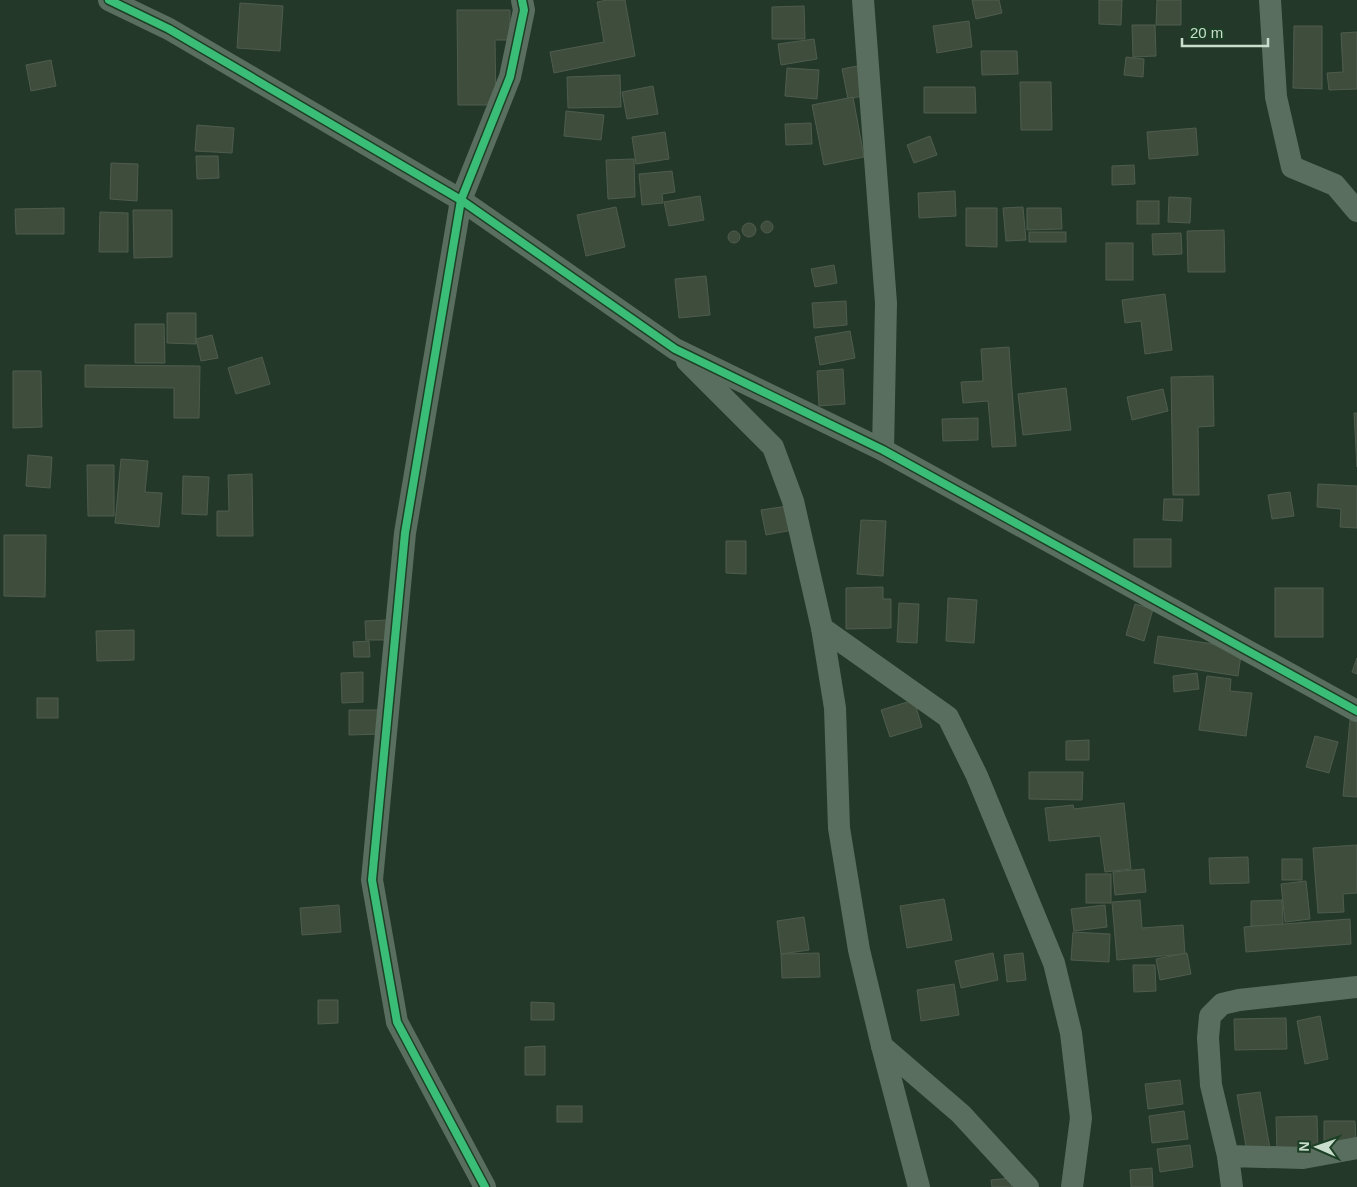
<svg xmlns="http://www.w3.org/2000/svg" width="1357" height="1187" viewBox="0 0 1357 1187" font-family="Helvetica,sans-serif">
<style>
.building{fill:#3f4e3c;stroke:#4e5c4e}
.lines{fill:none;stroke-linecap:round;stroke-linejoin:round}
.street{stroke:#5a6e5f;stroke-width:22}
.cycleway-casing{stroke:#1c4025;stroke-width:11}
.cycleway{stroke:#3abd76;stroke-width:8}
</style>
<rect width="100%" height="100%" fill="#243829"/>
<g class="building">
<polygon points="607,0 625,0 635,56 554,73 550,52 604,42 597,2"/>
<polygon points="972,0 999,0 1002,13 976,19"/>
<polygon points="1099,0 1122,0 1121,25 1099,24"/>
<polygon points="1157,0 1181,0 1181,25 1156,25"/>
<polygon points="240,3 283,6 280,51 237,48"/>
<polygon points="804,6 805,39 772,39 772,7"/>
<polygon points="457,10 510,10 510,40 495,40 496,105 458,105"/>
<polygon points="969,21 972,47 937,53 933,26"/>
<polygon points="1132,25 1155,25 1156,56 1133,57"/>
<polygon points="1294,26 1322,26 1322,89 1293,88"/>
<polygon points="1357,32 1357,89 1329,90 1327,73 1343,72 1341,33"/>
<polygon points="814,39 817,59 781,65 778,44"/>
<polygon points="981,51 1017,51 1018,74 982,75"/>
<polygon points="1126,57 1144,59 1143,77 1124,75"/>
<polygon points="51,60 56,86 31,91 26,65"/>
<polygon points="862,65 868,95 848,99 842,69"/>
<polygon points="787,68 819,70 817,99 785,96"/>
<polygon points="620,75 621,107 568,108 567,77"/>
<polygon points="1020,82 1051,82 1052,130 1021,130"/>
<polygon points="653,86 658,114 627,119 622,92"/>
<polygon points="924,87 975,87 976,113 924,113"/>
<polygon points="853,97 864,157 824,165 812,105"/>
<polygon points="566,111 604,115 601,140 564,136"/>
<polygon points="811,123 812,144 786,145 785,124"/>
<polygon points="197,125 234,128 232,153 195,151"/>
<polygon points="1196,128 1198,155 1149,159 1147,132"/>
<polygon points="665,132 669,159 636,164 632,137"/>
<polygon points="930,136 937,155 914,163 907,145"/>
<polygon points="196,156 218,156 219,178 197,179"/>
<polygon points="634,159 635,197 608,199 606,160"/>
<polygon points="111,163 138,164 137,201 110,199"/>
<polygon points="1134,165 1135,184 1112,185 1112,166"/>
<polygon points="672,171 675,192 662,194 663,203 642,205 639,174"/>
<polygon points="955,191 956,216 919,218 918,193"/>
<polygon points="700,196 704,220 669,226 664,202"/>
<polygon points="1169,197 1191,198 1190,223 1168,222"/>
<rect x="1137" y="201" width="22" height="23"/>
<polygon points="616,207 625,247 586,256 577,215"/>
<polygon points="1023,207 1026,240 1006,241 1003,208"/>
<polygon points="64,208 64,234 16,234 15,209"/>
<polygon points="966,208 997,208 997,247 966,246"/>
<polygon points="1027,208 1061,208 1062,229 1027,230"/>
<polygon points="133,210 172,210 172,257 134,258"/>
<polygon points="100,212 128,213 128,252 99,252"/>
<circle cx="767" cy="227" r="6"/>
<circle cx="749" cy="230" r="7"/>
<polygon points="1224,230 1225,272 1188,272 1187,231"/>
<circle cx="734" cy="237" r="6"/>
<rect x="1029" y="232" width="37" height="10"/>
<polygon points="1181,233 1182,254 1153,255 1152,234"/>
<rect x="1106" y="243" width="27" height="37"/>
<polygon points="834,265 837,283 815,287 811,269"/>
<polygon points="706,276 710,315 679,318 675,279"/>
<polygon points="1165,294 1172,350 1145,354 1141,321 1125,323 1122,300"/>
<polygon points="846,301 847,325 814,328 812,303"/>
<polygon points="167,313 196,313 196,344 167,343"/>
<polygon points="135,324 164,324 165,363 135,363"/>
<polygon points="850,331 855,358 820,365 815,337"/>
<polygon points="212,335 218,358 201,361 196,339"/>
<polygon points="1009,347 1016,446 992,447 988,401 963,403 961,382 983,381 981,349"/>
<polygon points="262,357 270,384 236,394 228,368"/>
<polygon points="85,365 200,366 199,418 174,418 174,388 85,387"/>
<polygon points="843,369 845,404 819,406 817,371"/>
<polygon points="13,371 41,371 42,427 13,428"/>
<polygon points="1213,376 1214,426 1198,427 1199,495 1173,495 1171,377"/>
<polygon points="1066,388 1071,430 1023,435 1018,394"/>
<polygon points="1163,389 1168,411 1132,420 1127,397"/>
<polygon points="1354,413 1357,413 1357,467"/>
<polygon points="978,418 978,440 943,441 942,419"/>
<polygon points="28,455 52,457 50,488 26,486"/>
<polygon points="121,459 148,461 145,492 162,493 159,527 115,523"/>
<polygon points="87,465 114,465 114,516 88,516"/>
<polygon points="252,474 253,536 217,536 217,511 229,511 228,475"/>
<polygon points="183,476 209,477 207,515 182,514"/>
<polygon points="1318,484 1357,486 1357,528 1340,527 1341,509 1317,507"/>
<polygon points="1290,492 1294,516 1272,519 1268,495"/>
<polygon points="1164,499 1183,499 1182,521 1163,520"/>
<polygon points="794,505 798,529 766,535 761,510"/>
<polygon points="861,520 886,521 883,576 857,574"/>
<polygon points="4,535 46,535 45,597 4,596"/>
<rect x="1134" y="539" width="37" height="28"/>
<polygon points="726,541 746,541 746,574 726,573"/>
<polygon points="883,587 883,599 891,599 891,628 846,629 846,588"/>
<rect x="1275" y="588" width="48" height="49"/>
<polygon points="948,598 977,600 974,643 946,641"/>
<polygon points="899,603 919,604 917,643 897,642"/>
<polygon points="1135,604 1153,609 1144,641 1126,635"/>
<polygon points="389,620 389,640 366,640 365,621"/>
<polygon points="134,630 134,660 97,661 96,631"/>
<polygon points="1158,636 1242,648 1238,676 1154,663"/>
<polygon points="369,641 370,657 354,657 353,642"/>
<polygon points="1357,658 1357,674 1352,672"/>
<polygon points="363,672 363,702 342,703 341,673"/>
<polygon points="1197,673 1199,689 1174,692 1173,676"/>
<polygon points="1207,676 1231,679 1230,691 1252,693 1246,736 1199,730"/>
<rect x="37" y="698" width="21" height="20"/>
<polygon points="914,700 922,727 890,737 881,710"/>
<polygon points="349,710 382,710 382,734 349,735"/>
<polygon points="1350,720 1357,720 1357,797 1343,796"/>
<polygon points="1315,736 1338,742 1329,773 1306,767"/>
<polygon points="1089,740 1089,760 1066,760 1066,741"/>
<polygon points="1029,772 1083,772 1082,800 1029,799"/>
<polygon points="1124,803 1131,869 1105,872 1100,836 1049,841 1045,808 1073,805 1074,809"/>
<polygon points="1357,845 1357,893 1343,894 1344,912 1318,913 1313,848"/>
<polygon points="1248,857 1249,883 1210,884 1209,858"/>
<rect x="1282" y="859" width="20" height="21"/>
<polygon points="1144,869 1146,892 1115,895 1113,872"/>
<rect x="1086" y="874" width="25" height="29"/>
<polygon points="1306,881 1310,919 1285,922 1281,884"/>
<polygon points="944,899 952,940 907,948 900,906"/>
<polygon points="1140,900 1142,928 1183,925 1185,954 1117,960 1112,902"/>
<polygon points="1282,900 1283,925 1251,926 1251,901"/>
<polygon points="339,905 341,932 302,935 300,908"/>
<polygon points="1105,905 1107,927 1074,931 1071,909"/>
<polygon points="804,917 809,950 781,954 777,921"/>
<polygon points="1350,919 1351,944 1246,952 1244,927"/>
<polygon points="1073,932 1110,934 1109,962 1071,960"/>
<polygon points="819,953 820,977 782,978 781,954"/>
<polygon points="993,953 998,980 961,988 955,961"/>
<polygon points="1023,953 1026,980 1007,982 1004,955"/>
<polygon points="1187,953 1191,974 1160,980 1156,959"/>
<polygon points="1133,965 1155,965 1156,991 1134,992"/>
<polygon points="954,984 959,1015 921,1021 917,990"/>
<polygon points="318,1000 338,1000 338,1023 318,1024"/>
<polygon points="531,1002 554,1003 554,1020 531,1020"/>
<polygon points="1320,1016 1328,1059 1305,1064 1297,1021"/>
<polygon points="1286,1018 1287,1049 1235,1050 1234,1019"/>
<polygon points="545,1046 545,1075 525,1075 525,1047"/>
<polygon points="1180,1080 1183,1104 1148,1109 1145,1084"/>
<polygon points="1260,1092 1271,1154 1248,1158 1237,1095"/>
<rect x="557" y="1106" width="25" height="16"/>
<polygon points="1184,1111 1188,1139 1152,1143 1149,1116"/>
<polygon points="1317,1116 1318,1151 1277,1152 1276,1117"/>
<polygon points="1324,1121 1355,1121 1356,1143 1324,1144"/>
<polygon points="1190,1145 1193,1167 1160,1172 1157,1149"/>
<polygon points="1152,1168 1153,1187 1131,1187 1130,1170"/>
<polygon points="1011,1178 1012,1187 992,1187 991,1180"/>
</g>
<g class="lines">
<g class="street">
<polyline points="109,0 169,29 461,200 675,349 883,450 1357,711"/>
<polyline points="863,0 886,303 883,450"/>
<polyline points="1270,0 1276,97 1292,167 1335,185 1357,211"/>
<polyline points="687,361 773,447 793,501 822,628 835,708 839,828 859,950 882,1046 919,1187"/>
<polyline points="822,628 948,717 977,776 1054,963 1071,1033 1081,1118 1072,1187"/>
<polyline points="882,1046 961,1114 1028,1187"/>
<polyline points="1228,1156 1211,1085 1208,1038 1210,1016 1222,1004 1239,1000 1357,987"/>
<polyline points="485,1187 397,1022 372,880 405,533 461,200 510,77 524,10 522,0"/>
<polyline points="1232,1187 1228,1156 1303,1158 1357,1148"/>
</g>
<g class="cycleway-casing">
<g id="cycleway">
<polyline points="109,0 169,29 461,200 675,349 883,450 1357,711"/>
<polyline points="485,1187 397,1022 372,880 405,533 461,200 510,77 524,10 522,0"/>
</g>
</g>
<use href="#cycleway" class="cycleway"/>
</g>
<g transform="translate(1317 1147) rotate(272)" stroke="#1c4025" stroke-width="4" paint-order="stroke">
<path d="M0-4L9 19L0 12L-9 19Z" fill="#c9ddcc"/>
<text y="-8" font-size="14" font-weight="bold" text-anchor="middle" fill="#c9ddcc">N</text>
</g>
<path d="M1182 38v8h86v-8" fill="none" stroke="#c9ddcc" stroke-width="2.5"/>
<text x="1190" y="38" font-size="15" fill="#c9ddcc" stroke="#1c4025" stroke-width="4" paint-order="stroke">20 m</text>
</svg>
